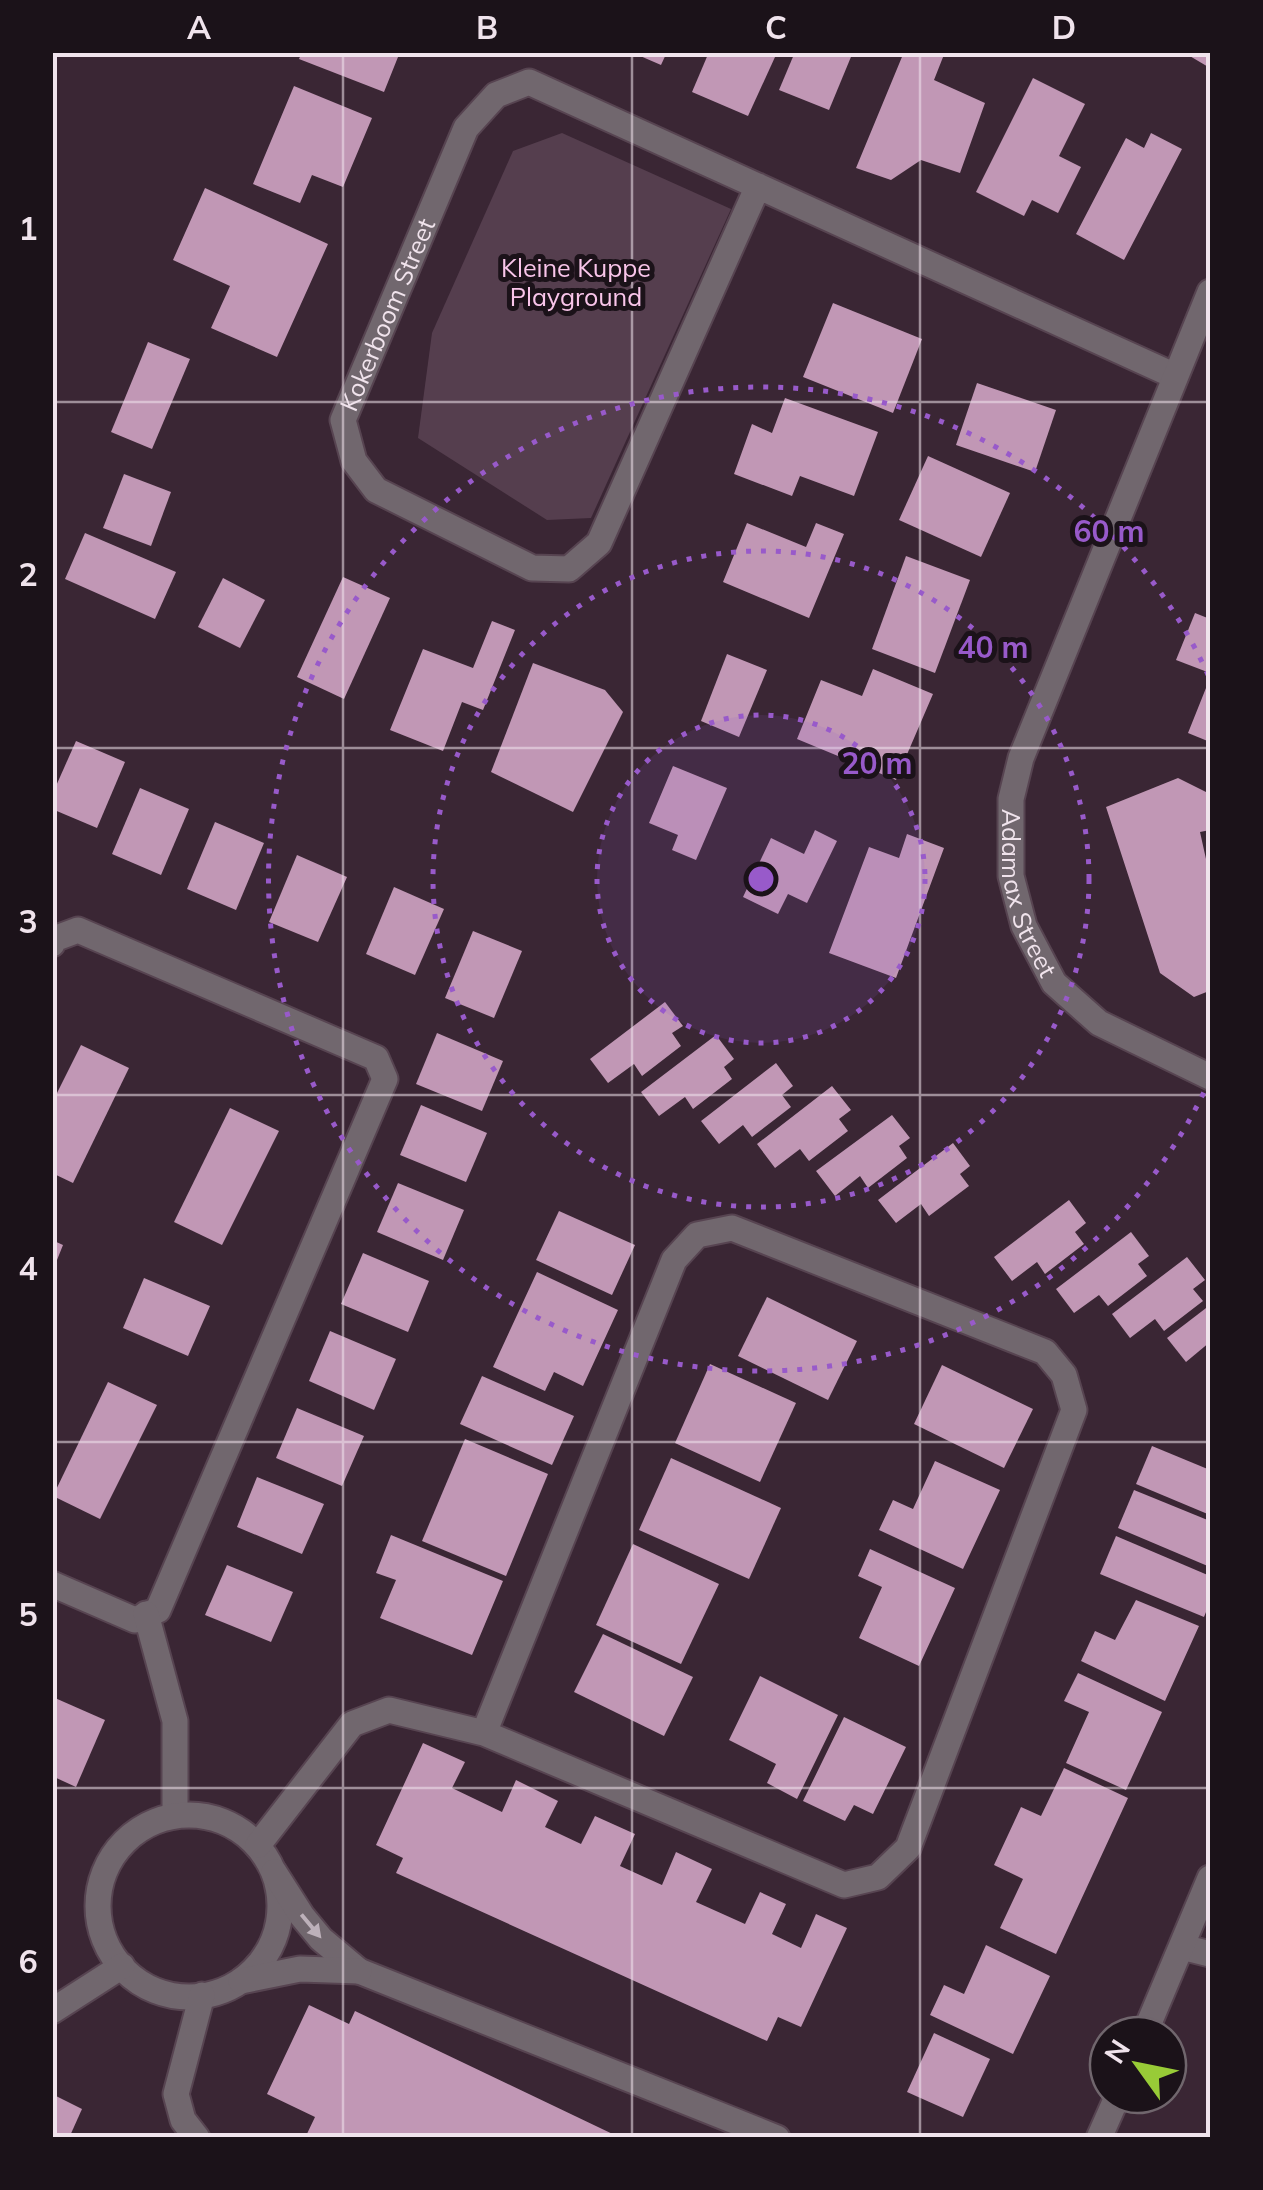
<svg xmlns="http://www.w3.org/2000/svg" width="1263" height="2190" viewBox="0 0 1263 2190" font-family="Mulish,sans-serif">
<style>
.green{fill:#553e4e}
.building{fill:#c197b5}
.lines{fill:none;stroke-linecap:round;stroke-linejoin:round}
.minor-casing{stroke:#574451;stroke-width:29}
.minor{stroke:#71676e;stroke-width:25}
.oneway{fill:#bdb1ba}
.grid{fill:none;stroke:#f0e3ec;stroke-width:2.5;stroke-opacity:0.55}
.ring{fill:none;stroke:#985aca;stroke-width:5;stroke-dasharray:5 10}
.labels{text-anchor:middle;stroke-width:10;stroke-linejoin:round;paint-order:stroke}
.park-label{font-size:25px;fill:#f9c5ea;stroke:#1b1219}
.street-label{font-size:25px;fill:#f0e3ec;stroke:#1b1219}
.centre{fill:#985aca;stroke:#1b1219;stroke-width:5}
.ring-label{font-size:30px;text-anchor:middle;font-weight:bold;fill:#985aca;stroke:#1b1219;stroke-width:10;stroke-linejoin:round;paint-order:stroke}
.neatline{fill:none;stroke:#f0e3ec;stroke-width:4}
.grid-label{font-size:32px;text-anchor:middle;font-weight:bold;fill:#f0e3ec}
</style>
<rect width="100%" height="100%" fill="#3a2634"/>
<polygon class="green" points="562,133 731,209 591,518 547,520 418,438 432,333 513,151"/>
<g class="building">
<polygon points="302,52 400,52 384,92 299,59"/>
<polygon points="631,52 667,52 661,65"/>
<polygon points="709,52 764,52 775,57 748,116 692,92"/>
<polygon points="795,52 853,52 829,110 779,90"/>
<polygon points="904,52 945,52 934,80 985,103 960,173 921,160 891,180 856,168"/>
<polygon points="1183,52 1210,52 1210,68"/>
<polygon points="1033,78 1085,104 1059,156 1081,167 1058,213 1032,200 1024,216 976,192"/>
<polygon points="294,86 372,118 343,187 312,175 300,203 253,184"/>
<polygon points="1151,133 1182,149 1124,260 1076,234 1126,138 1144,148"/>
<polygon points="205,188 328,244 277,357 211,328 230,286 173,260"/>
<polygon points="833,303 922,339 893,413 803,377"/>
<polygon points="148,342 190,359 152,449 111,432"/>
<polygon points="977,383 1056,410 1035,472 956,445"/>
<polygon points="785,398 878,432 854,496 800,476 792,496 734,474 752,424 772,433"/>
<polygon points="928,456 1010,493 981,557 899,520"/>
<polygon points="124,474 171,492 151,546 103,528"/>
<polygon points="747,523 806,547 816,523 844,534 809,618 723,582"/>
<polygon points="85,533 176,572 155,619 65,579"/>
<polygon points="906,556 970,580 935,673 872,649"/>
<polygon points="343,577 390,598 344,699 297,677"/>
<polygon points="223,578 265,600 240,648 198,627"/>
<polygon points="1195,613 1210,619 1210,673 1176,660"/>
<polygon points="492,621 515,630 483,710 462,702 443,751 390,730 423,649 473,668"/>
<polygon points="727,654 767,670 739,737 701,721"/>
<polygon points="533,663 605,690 623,712 573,812 491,772"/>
<polygon points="873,669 933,694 896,780 797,739 821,680 862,696"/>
<polygon points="1210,678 1210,742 1188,733"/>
<polygon points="76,741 125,762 97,828 52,809 52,795"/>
<polygon points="673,766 727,788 696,860 672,850 678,835 649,823"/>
<polygon points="1178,778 1210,794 1210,830 1200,832 1210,877 1210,984 1209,991 1194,997 1160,973 1106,807"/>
<polygon points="140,788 189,809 161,875 112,854"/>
<polygon points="215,822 264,843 236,910 187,889"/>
<polygon points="815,830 837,841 807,903 788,894 778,914 743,897 771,838 804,854"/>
<polygon points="907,834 944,848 896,978 829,953 869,847 899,858"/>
<polygon points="297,855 347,877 318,942 269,922"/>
<polygon points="394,887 444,909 415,975 366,954"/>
<polygon points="473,931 522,951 494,1018 445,998"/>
<polygon points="665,1002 683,1026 672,1033 681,1046 642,1076 634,1064 608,1083 590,1059"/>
<polygon points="437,1033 503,1061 482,1111 416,1084"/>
<polygon points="716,1035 734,1059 724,1067 732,1079 693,1109 685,1097 659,1116 641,1092"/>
<polygon points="81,1045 129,1068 73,1183 52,1173 52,1103"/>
<polygon points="776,1063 793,1086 782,1095 791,1107 752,1137 743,1125 719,1144 701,1121"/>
<polygon points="832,1086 851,1110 839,1119 848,1131 809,1161 800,1149 775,1168 757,1144"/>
<polygon points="421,1105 487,1133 466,1182 400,1155"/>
<polygon points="230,1108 279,1131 222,1245 174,1222"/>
<polygon points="892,1115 910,1138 899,1146 907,1158 868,1188 860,1176 835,1196 816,1171"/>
<polygon points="953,1143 970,1166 960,1174 969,1186 929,1216 921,1204 896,1223 878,1200"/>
<polygon points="398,1183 464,1210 443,1260 377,1232"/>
<polygon points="1069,1200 1086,1223 1075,1232 1084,1244 1045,1274 1037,1262 1012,1281 994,1257"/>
<polygon points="559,1211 635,1245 612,1295 536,1260"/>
<polygon points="1131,1232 1149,1256 1138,1264 1147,1276 1108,1306 1099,1295 1074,1313 1056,1289"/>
<polygon points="52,1240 63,1245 53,1270 52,1270"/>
<polygon points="363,1253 429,1281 408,1332 341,1304"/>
<polygon points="1187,1257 1205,1280 1193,1289 1203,1301 1164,1331 1155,1319 1130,1338 1112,1314"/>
<polygon points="537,1272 618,1310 583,1386 554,1372 545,1391 493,1367"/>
<polygon points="144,1278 210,1306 188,1356 123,1328"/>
<polygon points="767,1297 857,1341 828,1400 738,1356"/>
<polygon points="1210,1305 1210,1342 1186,1362 1167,1338"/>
<polygon points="330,1331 396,1359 374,1410 309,1381"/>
<polygon points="710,1364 796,1403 760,1482 675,1443"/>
<polygon points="942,1365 1033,1409 1004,1468 914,1424"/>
<polygon points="482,1376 574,1416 552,1465 460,1424"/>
<polygon points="108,1382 157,1405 100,1519 53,1496"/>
<polygon points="297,1408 364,1436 342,1486 276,1458"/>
<polygon points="465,1439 548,1474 506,1576 422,1541"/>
<polygon points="1152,1446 1210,1470 1210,1515 1136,1484"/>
<polygon points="671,1458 781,1508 749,1579 639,1530"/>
<polygon points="935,1461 1000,1490 963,1569 879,1530 893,1500 913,1509"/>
<polygon points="257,1477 324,1504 302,1554 237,1527"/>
<polygon points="1134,1490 1210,1521 1210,1567 1118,1528"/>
<polygon points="391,1535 503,1581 472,1655 380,1618 396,1580 376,1573"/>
<polygon points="1116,1536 1210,1576 1210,1602 1204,1617 1100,1574"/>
<polygon points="633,1544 719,1584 681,1664 596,1625"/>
<polygon points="870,1549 955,1588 919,1666 859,1638 882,1587 858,1576"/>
<polygon points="227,1565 293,1592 271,1642 205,1615"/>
<polygon points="1136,1600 1199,1626 1165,1701 1081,1661 1095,1631 1115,1640"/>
<polygon points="603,1634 693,1677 664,1736 574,1692"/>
<polygon points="1078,1673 1162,1712 1126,1790 1066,1763 1089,1712 1064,1701"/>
<polygon points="760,1676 838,1715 797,1799 767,1783 776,1764 729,1740"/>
<polygon points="55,1698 105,1720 76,1787 52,1776 52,1704"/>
<polygon points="844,1717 906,1747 873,1814 854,1805 845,1821 803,1801"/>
<polygon points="423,1743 465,1762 452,1788 502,1812 516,1780 558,1801 545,1827 581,1844 595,1816 635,1834 620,1866 662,1885 676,1852 712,1869 696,1902 745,1924 760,1892 786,1904 772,1934 801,1948 816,1914 847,1928 801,2027 778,2017 767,2041 396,1873 403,1858 376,1845"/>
<polygon points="1064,1768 1128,1798 1056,1954 1000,1928 1023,1879 994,1865 1021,1807 1041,1816"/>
<polygon points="986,1945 1050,1976 1013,2054 930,2015 944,1985 964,1994"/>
<polygon points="309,2005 349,2024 355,2011 621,2138 305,2138 315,2117 267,2094"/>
<polygon points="934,2033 990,2059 963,2117 907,2092"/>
<polygon points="52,2094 82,2109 69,2138 52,2138"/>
</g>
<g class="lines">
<g class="minor-casing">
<g id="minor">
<path id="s1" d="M 758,186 L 599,543 L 569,569 L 532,568 L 376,490 L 354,461 L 343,420 L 466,128 L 496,95 L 529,82 L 1175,376"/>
<path id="s2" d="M 1210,292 L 1021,758 L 1011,799 L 1011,876 L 1024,926 L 1054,983 L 1099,1023 L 1210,1077"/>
<polyline points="52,944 54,939 78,930 376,1058 385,1079 158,1610 135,1620 52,1584"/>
<polyline points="146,1614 175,1721 175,1815"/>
<circle cx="189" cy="1906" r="91"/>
<polyline points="258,1845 352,1724 389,1710 484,1733 844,1885 878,1877 908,1848 1074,1410 1064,1375 1045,1352 732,1228 697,1235 674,1260 484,1733"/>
<polyline points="274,1872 302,1916 321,1939 359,1971 777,2138"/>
<polyline points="1182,1947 1210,1954"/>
<polyline points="241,1981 300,1969 359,1971"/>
<polyline points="52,2011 122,1966"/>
<polyline points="1144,2035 1210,1878"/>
<polyline points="197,2138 183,2120 176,2094 202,1995"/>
<polyline points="1099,2138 1118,2095"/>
</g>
</g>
<use href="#minor" class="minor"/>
</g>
<defs><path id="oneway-solid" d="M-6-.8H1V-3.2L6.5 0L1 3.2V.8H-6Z" transform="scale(2.5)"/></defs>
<use class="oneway" href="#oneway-solid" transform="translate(311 1926) rotate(50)"/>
<path class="grid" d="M 343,52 L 343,2138M 632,52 L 632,2138M 920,52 L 920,2138M 52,402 L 1210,402M 52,748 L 1210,748M 52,1095 L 1210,1095M 52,1442 L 1210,1442M 52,1788 L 1210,1788"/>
<circle cx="761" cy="879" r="164" fill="#985aca" fill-opacity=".12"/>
<g class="ring">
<circle cx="761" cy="879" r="164"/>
<circle cx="761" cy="879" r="328"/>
<path d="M1210 1079A492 492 0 1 1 1210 679"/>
</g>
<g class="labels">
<g class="park-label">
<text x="576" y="277">Kleine Kuppe<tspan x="576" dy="29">Playground</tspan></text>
</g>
<g class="street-label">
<text dy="9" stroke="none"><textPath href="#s1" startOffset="835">Kokerboom Street</textPath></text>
<text dy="9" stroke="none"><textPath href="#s2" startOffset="642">Adamax Street</textPath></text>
</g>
</g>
<circle cx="761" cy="879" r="15" class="centre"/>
<g class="ring-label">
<text x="1109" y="542">60 m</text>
<text x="993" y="658">40 m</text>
<text x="877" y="774">20 m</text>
</g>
<rect width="1263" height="2190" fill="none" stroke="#1b1219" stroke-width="110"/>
<g transform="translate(1138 2065) rotate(303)"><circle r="48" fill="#1b1219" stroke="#70666d" stroke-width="2.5"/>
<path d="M0-8L18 38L0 25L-18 38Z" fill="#98cb37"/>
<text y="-15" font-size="28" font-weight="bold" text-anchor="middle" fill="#f0e3ec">N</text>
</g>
<rect x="55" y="55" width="1153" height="2080" class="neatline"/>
<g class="grid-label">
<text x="199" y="39">A</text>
<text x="487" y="39">B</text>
<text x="776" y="39">C</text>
<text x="1064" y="39">D</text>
<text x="28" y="240">1</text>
<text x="28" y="586">2</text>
<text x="28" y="933">3</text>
<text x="28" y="1280">4</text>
<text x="28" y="1626">5</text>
<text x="28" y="1973">6</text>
</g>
</svg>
